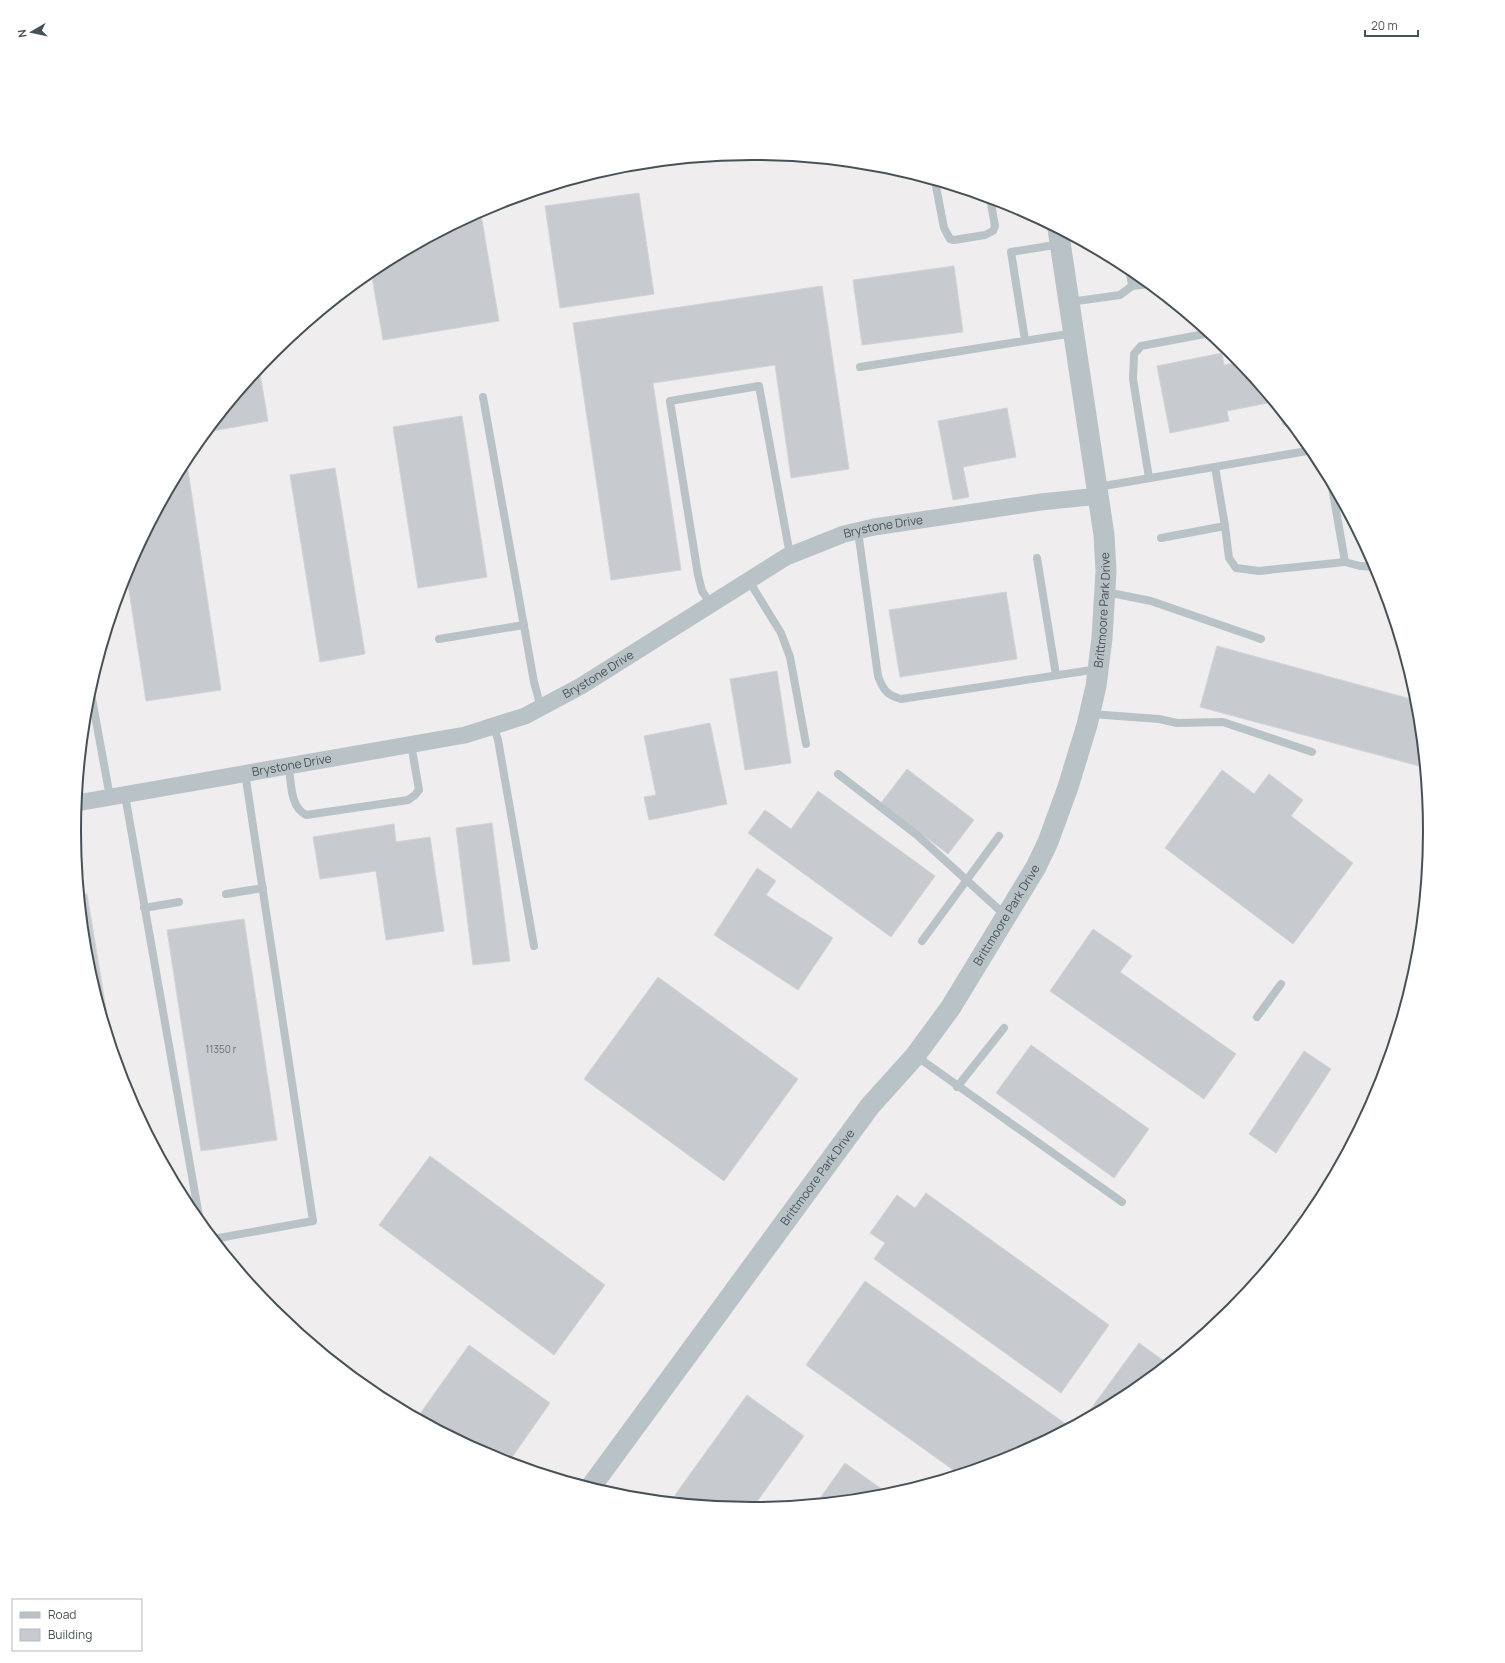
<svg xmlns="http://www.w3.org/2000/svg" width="1505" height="1663" viewBox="0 0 1505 1663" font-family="Manrope,sans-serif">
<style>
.building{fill:#c7cbcf;stroke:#d1d4d7}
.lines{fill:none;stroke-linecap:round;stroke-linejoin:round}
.service{stroke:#b9c3c7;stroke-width:8}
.minor{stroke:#b9c3c7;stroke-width:17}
.tertiary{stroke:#b9c3c7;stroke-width:21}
.labels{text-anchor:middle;stroke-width:3.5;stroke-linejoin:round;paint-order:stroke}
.number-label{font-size:10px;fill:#677075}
.street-label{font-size:12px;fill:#475257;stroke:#fff}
.rim{fill:none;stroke:#475257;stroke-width:2}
</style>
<rect width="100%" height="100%" fill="#efeded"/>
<g class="building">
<polygon points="639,193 654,294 560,308 545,206"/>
<polygon points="481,214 499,321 383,340 371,271 474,215"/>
<polygon points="954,266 963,332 862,345 853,280"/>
<polygon points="822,286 849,469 791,478 775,365 653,383 681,570 611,580 573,323"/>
<polygon points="1222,353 1224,365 1241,362 1273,402 1227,411 1229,421 1170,433 1157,366"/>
<polygon points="259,368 268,421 207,432"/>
<polygon points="1007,408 1016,457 963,467 969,497 953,500 938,421"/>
<polygon points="1280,410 1291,423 1283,425"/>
<polygon points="462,416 487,577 418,588 393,427"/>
<polygon points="335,468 365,654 320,662 290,475"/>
<polygon points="188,470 221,690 146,701 126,571 180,471"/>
<polygon points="1006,592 1017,659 900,677 889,610"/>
<polygon points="1217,646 1418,701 1423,750 1419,766 1200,707"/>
<polygon points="777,671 791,763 745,770 730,679"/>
<polygon points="710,723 727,804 649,820 644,797 656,795 644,736"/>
<polygon points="907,769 974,820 948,854 881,803"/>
<polygon points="1222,770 1254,794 1269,774 1303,800 1291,816 1353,863 1293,944 1165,848"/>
<polygon points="818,791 935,876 891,937 748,833 765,810 791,829"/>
<polygon points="492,823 510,961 473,965 456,828"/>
<polygon points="394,824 396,842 430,837 444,931 386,940 376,871 320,879 313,837"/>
<polygon points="757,868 776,881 766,895 833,938 798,990 714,935"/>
<polygon points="87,894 112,1045 87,964 80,895"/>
<polygon points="244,919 277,1140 201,1151 167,930"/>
<polygon points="1093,929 1132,956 1120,972 1236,1054 1204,1099 1050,991"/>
<polygon points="658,977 798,1079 724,1181 584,1079"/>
<polygon points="1031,1045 1149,1129 1114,1178 996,1093"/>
<polygon points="1304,1051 1331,1069 1276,1153 1249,1134"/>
<polygon points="430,1156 605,1285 554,1355 379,1225"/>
<polygon points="926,1193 1109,1325 1061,1393 874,1259 885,1243 870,1233 897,1195 915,1208"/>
<polygon points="865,1281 1070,1427 1012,1458 959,1474 806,1365"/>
<polygon points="1139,1343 1168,1364 1129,1396 1096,1414 1090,1410"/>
<polygon points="469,1345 550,1403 508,1463 493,1458 417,1418"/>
<polygon points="747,1395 804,1436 751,1510 686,1503 675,1495"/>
<polygon points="845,1463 890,1495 816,1504"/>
</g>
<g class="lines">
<g class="service">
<polyline points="935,181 944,228 950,239 954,240 985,235 993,231 995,226 990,198"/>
<polyline points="1132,286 1149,284"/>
<polyline points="1070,302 1120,295 1132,286 1129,267"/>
<polyline points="1025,340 1011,252 1061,244"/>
<polyline points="860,367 1074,333"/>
<polyline points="483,397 534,682 541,708"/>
<polyline points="1149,478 1133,379 1134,354 1141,346 1210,333"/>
<polyline points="1331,481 1345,562 1360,566 1377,567"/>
<polyline points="1098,487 1313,450"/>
<polyline points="1225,526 1229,558 1236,568 1259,571 1345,562"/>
<path d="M 858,531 L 878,676 C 883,690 887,695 901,699 L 1098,669"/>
<polyline points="1161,538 1225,526 1215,467"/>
<polyline points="1037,558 1056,675"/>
<polyline points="749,581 781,633 790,657 806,744"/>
<polyline points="1106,592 1151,601 1261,639"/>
<polyline points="711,604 702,591 698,575 670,401 759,386 790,555"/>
<polyline points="439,639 524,625"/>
<polyline points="90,688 110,797"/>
<polyline points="1091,714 1159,719 1177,723 1223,722 1312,752"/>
<polyline points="493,725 498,740 534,946"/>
<path d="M 289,766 C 291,782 290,807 306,815 L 408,800 L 415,795 L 419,790 L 411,744"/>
<polyline points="838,774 917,835 1006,916"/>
<polyline points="125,795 200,1222"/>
<polyline points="226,894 263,888"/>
<polyline points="144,908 179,902"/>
<polyline points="922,941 999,836"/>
<polyline points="1257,1017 1281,984"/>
<polyline points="916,1056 1122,1202"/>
<polyline points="957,1087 1004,1028"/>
<polyline points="213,1239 313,1221 245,773"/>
</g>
<path class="minor" id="s1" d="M 77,803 L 465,735 L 525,716 L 581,686 L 786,557 L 844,534 L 874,527 L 1041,502 L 1099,496"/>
<path class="tertiary" id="s2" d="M 590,1488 L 870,1106 L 915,1056 L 951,1007 L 1036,867 L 1048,842 L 1068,787 L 1087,725 L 1096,686 L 1102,638 L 1106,571 L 1104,535 L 1058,229"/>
</g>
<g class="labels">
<g class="number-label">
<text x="221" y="1053">11350 r</text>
</g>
<g class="street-label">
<text dy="4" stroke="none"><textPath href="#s1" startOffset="865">Brystone Drive</textPath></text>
<text dy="4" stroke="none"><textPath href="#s2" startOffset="1033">Brittmoore Park Drive</textPath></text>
<text dy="4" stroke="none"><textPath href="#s1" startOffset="541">Brystone Drive</textPath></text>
<text dy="4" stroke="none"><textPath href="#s1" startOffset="218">Brystone Drive</textPath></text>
<text dy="4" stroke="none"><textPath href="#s2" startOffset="709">Brittmoore Park Drive</textPath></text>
<text dy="4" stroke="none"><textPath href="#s2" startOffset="385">Brittmoore Park Drive</textPath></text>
</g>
</g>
<path d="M0 0H1505V1663H0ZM81 831a671 671 0 1 1 1342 0a671 671 0 1 1-1342 0Z" fill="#fff" fill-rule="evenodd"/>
<path class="rim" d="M81 831a671 671 0 1 1 1342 0a671 671 0 1 1-1342 0Z"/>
<rect x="12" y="1599" width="130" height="52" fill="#ffffff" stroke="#b5babc"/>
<rect x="20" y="1612" width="20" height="6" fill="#b9c3c7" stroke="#b5babc"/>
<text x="48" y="1619" font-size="12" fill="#475257">Road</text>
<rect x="20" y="1629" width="20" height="12" fill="#c7cbcf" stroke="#b5babc"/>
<text x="48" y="1639" font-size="12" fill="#475257">Building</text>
<g transform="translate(32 32) rotate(261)" stroke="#ffffff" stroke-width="3" paint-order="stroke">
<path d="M0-3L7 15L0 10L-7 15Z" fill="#475257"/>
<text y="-6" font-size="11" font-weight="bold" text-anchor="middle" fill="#475257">N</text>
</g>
<path d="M1365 30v6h53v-6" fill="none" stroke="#475257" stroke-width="2"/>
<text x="1371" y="30" font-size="12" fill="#475257" stroke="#ffffff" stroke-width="3" paint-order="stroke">20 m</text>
</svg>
